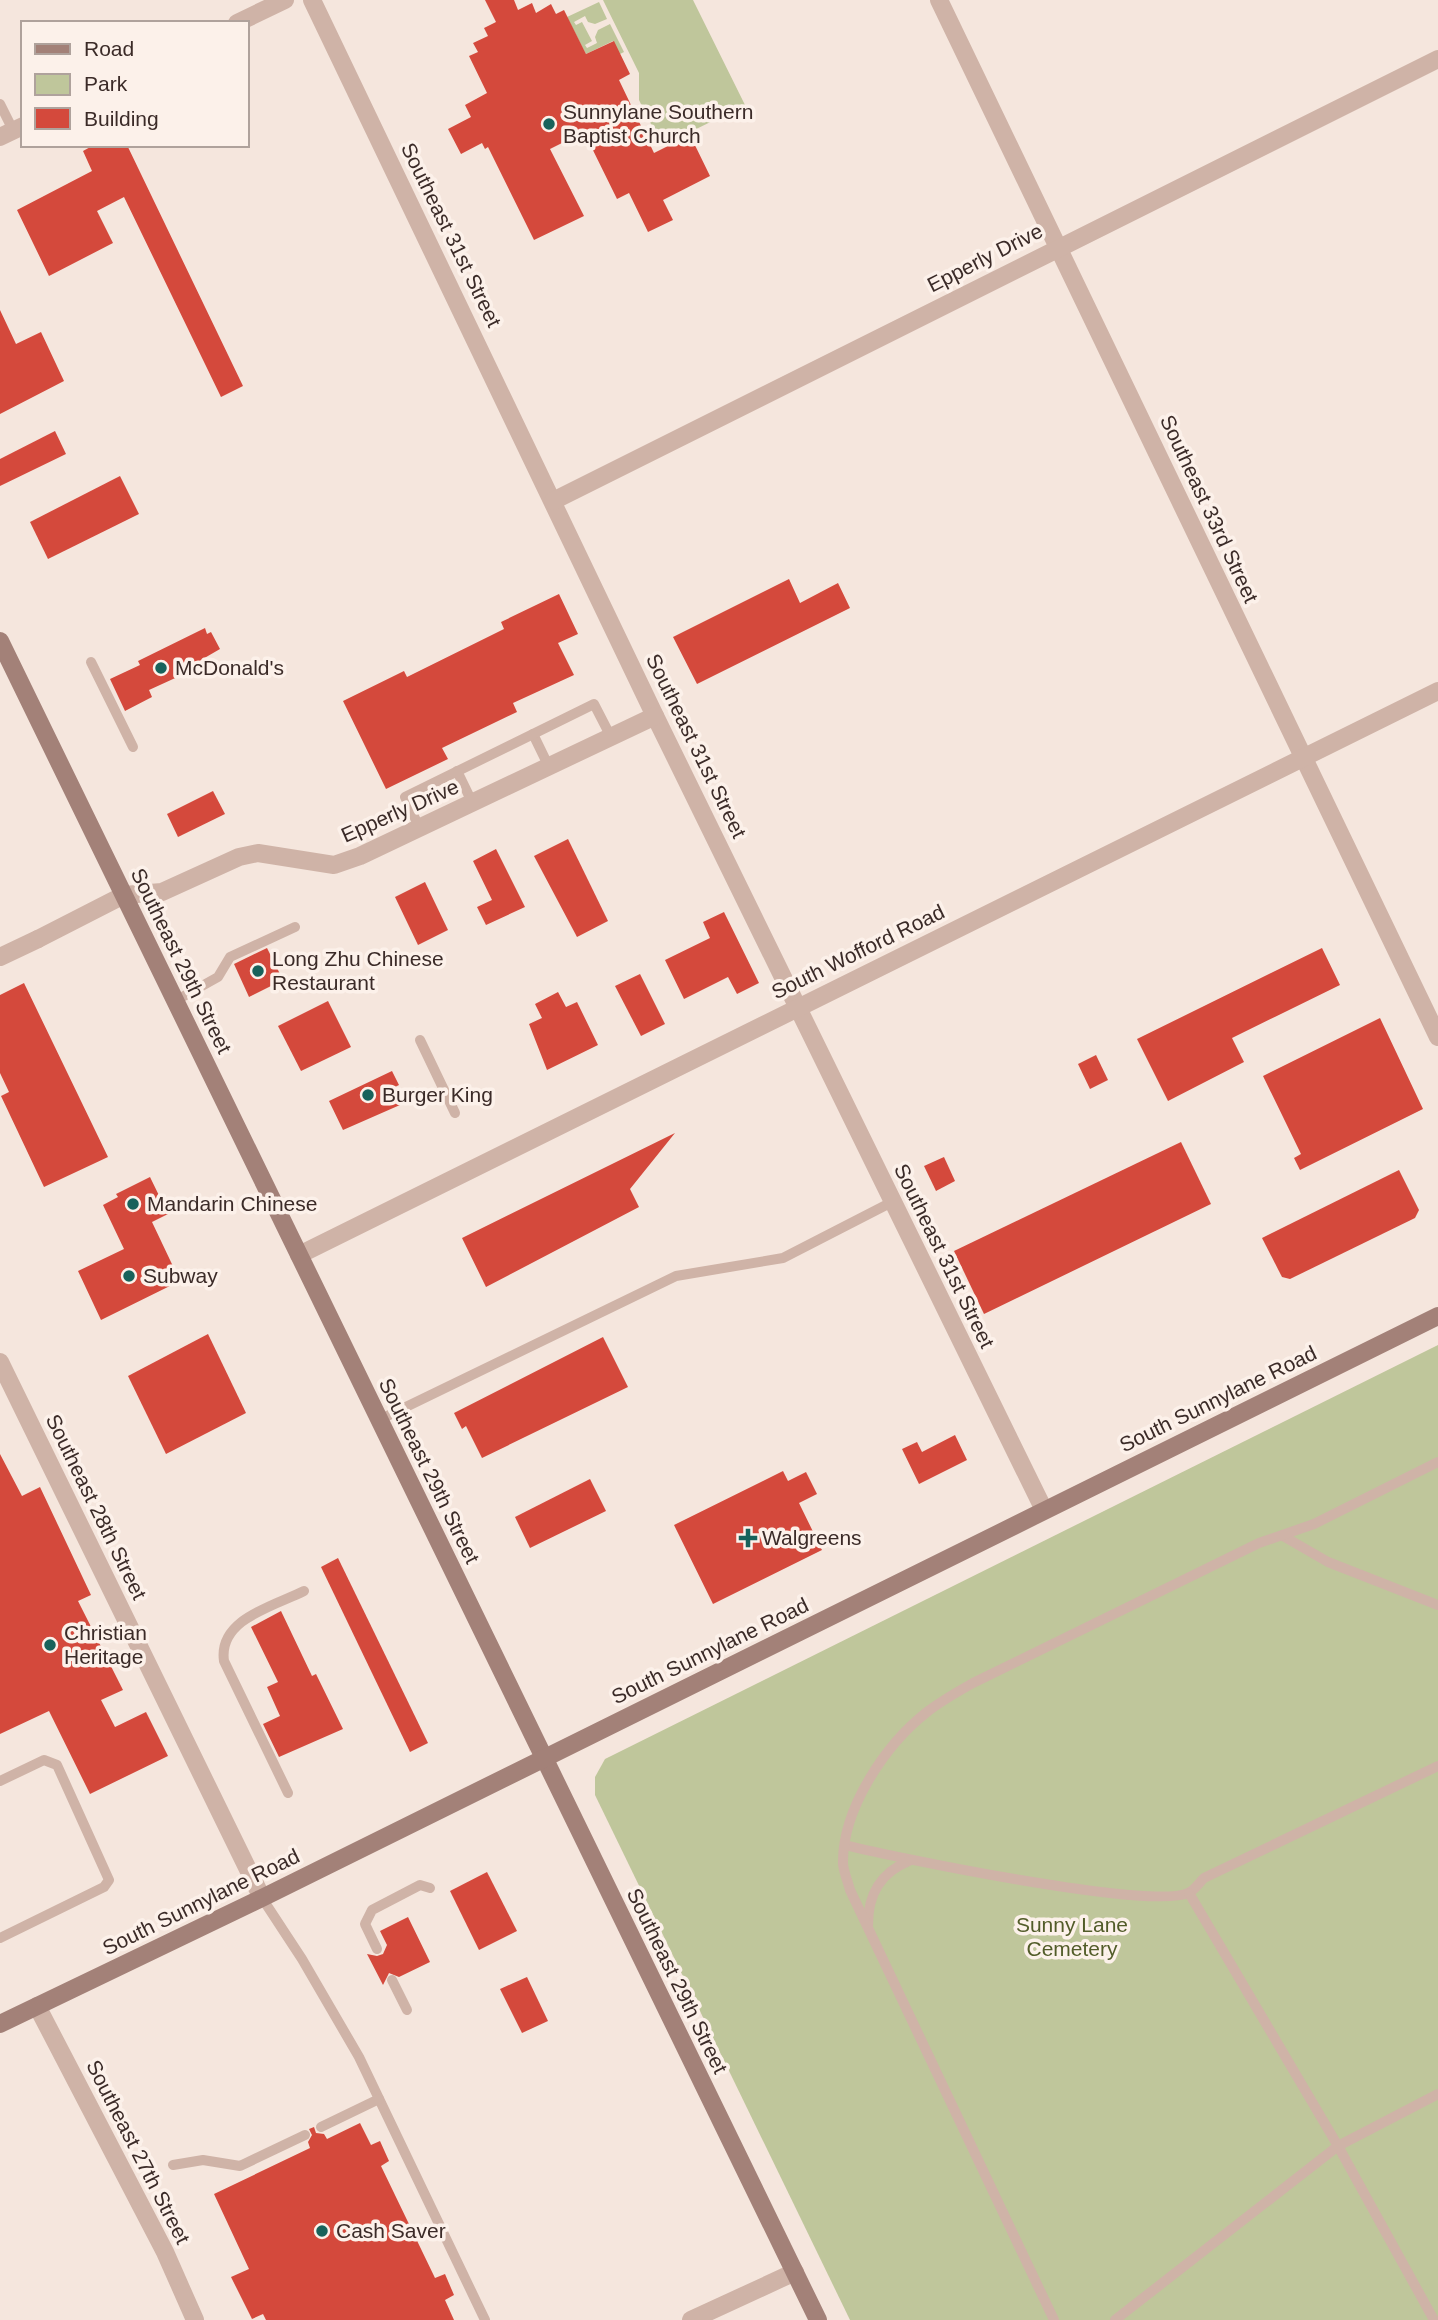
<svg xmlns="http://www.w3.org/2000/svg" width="1438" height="2320" viewBox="0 0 1438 2320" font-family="Helvetica,sans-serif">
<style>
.green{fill:#bfc69b}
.building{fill:#d4493c}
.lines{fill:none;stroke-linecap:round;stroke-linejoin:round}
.service{stroke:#cfb3a7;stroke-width:10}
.minor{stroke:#cfb3a7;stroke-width:18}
.tertiary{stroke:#cfb3a7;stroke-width:18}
.secondary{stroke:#a38178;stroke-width:18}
.poi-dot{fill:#18625b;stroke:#fcf1ea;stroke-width:2.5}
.labels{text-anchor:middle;stroke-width:7;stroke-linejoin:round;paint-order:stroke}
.poi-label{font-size:21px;fill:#3b2b28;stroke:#fcf1ea;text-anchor:start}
.street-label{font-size:21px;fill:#3b2b28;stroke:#fcf1ea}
.park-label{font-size:21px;fill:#525c29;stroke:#fcf1ea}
</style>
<rect width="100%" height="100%" fill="#f5e6dd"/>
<g class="green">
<polygon points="603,0 693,0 745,105 680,137 676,130 658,138 639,100 639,73"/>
<polygon points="599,2 607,19 595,24 588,22 585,16 574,22 576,25 582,22 592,41 585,45 587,48 597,43 595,37 598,30 610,24 624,52 620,54 613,41 586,54 567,17"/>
<polygon points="1438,1345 1438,2320 850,2320 595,1795 595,1777 605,1759"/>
</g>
<g class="building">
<polygon points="485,0 514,0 518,10 532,3 536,13 551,4 556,14 564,10 586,54 614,41 630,74 619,80 654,153 690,135 710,176 663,200 673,220 648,232 629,193 617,199 584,132 550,149 584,216 534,240 488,147 485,149 482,143 461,154 448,129 471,117 465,105 487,93 469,56 478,52 473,43 488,36 484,28 496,22"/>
<polygon points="94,145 127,145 243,386 221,397 124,197 97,211 113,243 49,276 17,210 92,171 83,151"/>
<polygon points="0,310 16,344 41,332 64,381 0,414"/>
<polygon points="55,431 66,454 0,486 0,459"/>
<polygon points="120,476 139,514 48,559 30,522"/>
<polygon points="789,579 800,603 838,583 850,608 697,684 673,637"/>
<polygon points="559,594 578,634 558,643 574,675 513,703 517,712 442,748 448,759 386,789 343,701 404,671 407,677 504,629 501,622"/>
<polygon points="205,628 207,634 211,632 220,649 182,671 184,674 149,690 152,697 125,711 110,679 140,665 138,661"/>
<polygon points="213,791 225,814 178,837 167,814"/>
<polygon points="568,839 608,921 577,937 534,856"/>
<polygon points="496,849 525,907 486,925 477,907 492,900 473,861"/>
<polygon points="425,882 448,930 418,945 395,897"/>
<polygon points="724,912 759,983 737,994 728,977 684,999 665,960 710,938 703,922"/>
<polygon points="267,948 283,980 249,997 234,964"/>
<polygon points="1322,948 1340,985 1232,1038 1244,1062 1168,1101 1137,1039"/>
<polygon points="640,974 665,1024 641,1036 615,986"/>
<polygon points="24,983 108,1157 44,1187 1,1096 9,1092 0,1073 0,995"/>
<polygon points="558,992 566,1007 577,1002 598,1045 547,1070 529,1024 542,1018 535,1004"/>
<polygon points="328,1001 351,1047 301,1071 278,1026"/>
<polygon points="1380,1018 1423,1109 1300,1170 1294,1158 1301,1154 1263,1076"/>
<polygon points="1096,1055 1108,1080 1090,1089 1078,1064"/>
<polygon points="392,1071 399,1085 391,1089 400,1105 343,1130 329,1101"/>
<polygon points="675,1133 630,1189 639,1207 486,1287 462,1238"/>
<polygon points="1181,1142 1211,1204 984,1314 954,1251"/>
<polygon points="944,1157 955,1181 936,1191 924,1166"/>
<polygon points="1399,1170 1419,1210 1415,1218 1290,1279 1282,1277 1262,1238"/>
<polygon points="150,1177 168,1214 152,1222 180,1281 101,1320 78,1271 124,1249 103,1205 118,1197 116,1194"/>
<polygon points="208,1334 246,1413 166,1454 128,1376"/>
<polygon points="603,1337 628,1387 482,1458 466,1426 462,1429 454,1413"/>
<polygon points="955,1435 967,1460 919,1484 902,1449 917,1442 922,1452"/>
<polygon points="0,1454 22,1496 40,1487 91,1595 78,1601 123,1690 101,1700 115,1727 146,1712 168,1756 90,1794 49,1711 0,1734"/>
<polygon points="783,1471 788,1481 806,1472 817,1494 799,1503 822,1550 713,1604 674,1525"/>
<polygon points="590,1479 606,1511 530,1548 515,1517"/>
<polygon points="338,1558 428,1743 410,1752 321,1567"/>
<polygon points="281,1611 312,1676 316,1674 343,1729 279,1757 263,1724 280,1716 267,1687 278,1682 251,1627"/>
<polygon points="487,1872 517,1931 479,1950 450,1891"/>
<polygon points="408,1917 430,1962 399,1977 389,1973 383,1985 367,1954 377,1956 383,1954 387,1945 380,1931"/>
<polygon points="527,1977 548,2021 522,2033 500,1989"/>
<polygon points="360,2123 371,2145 380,2141 389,2161 381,2166 435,2278 445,2274 454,2295 445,2300 454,2320 266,2320 263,2314 252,2319 231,2277 249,2269 214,2194 310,2148 308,2142 312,2135 309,2129 314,2127 316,2133 324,2134 327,2139"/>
</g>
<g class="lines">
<g class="service">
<polyline points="0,104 13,130"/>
<polyline points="91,662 133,747"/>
<polyline points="533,734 549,767"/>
<polyline points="457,771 473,804"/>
<polyline points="420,829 405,797 594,704 611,737"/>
<polyline points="175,1001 218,977 230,957 295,927"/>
<polyline points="420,1040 455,1113"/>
<polyline points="379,1420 676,1276 783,1258 892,1202"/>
<polyline points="1283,1536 1328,1562 1438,1605"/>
<polyline points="0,1781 44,1760 57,1765 109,1880 104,1887 0,1938"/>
<path d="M 288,1793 L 224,1661 C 218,1619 274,1606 304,1591"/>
<path d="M 845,1845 C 897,1858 1150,1910 1188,1893 C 1194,1891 1199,1883 1204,1878 L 1438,1766"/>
<polyline points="1189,1893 1338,2146 1434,2320"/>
<polyline points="262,1898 302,1959 359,2057 485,2320"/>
<path d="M 868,1925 C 868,1894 880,1873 909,1861"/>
<polyline points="377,1949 365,1924 372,1910 420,1885 430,1888"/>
<polyline points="392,1980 407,2010"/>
<polyline points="321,2127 379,2099"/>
<polyline points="173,2165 203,2160 240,2166 305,2135"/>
<path d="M 1054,2320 L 850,1890 C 848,1882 844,1873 843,1864 C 842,1809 885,1745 927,1712 C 941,1701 957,1692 973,1683 L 1259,1543 L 1314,1524 L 1438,1462"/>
<polyline points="1115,2320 1338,2146 1438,2094"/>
</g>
<g class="minor">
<polyline points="312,0 655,716 1044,1510"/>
<polyline points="939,0 1438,1037"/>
<polyline points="237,23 285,0"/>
<polyline points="0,137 23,126"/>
<polyline points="553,501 1438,59"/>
<polyline points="0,957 38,939"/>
<polyline points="299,1255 1438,691"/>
<polyline points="0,1362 262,1898"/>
<polyline points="37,2006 165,2252 195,2320"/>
<polyline points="691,2320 795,2272"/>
</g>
<polyline class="tertiary" points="38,939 124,895 162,892 239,857 258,853 334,865 360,856 655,716"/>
<g class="secondary">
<polyline points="0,641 818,2320"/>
<polyline points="0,2024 262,1898 1438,1316"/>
</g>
</g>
<g class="poi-dot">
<circle cx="549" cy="124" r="7"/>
<circle cx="161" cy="668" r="7"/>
<circle cx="258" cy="971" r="7"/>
<circle cx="368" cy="1095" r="7"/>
<circle cx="133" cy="1204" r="7"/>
<circle cx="129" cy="1276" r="7"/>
<path d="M744.5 1527.5h7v7h7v7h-7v7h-7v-7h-7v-7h7z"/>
<circle cx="50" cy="1645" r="7"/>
<circle cx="322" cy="2231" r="7"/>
</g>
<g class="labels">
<g class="poi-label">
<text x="563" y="119">Sunnylane Southern<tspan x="563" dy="24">Baptist Church</tspan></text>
<text x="175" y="675">McDonald's</text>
<text x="272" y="966">Long Zhu Chinese<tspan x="272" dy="24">Restaurant</tspan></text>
<text x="382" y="1102">Burger King</text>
<text x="147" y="1211">Mandarin Chinese</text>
<text x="143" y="1283">Subway</text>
<text x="762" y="1545">Walgreens</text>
<text x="64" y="1640">Christian<tspan x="64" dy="24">Heritage</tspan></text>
<text x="336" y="2238">Cash Saver</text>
</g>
<g class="street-label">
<text transform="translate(451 235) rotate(64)" y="7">Southeast 31st Street</text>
<text transform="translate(985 258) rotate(-27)" y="7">Epperly Drive</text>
<text transform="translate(1209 509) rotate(65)" y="7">Southeast 33rd Street</text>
<text transform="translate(696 746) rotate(64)" y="7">Southeast 31st Street</text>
<text transform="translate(400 811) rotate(-24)" y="7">Epperly Drive</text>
<text transform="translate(858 952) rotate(-26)" y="7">South Wofford Road</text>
<text transform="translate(181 961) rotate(64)" y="7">Southeast 29th Street</text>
<text transform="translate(944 1256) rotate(64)" y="7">Southeast 31st Street</text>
<text transform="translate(1218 1399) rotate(-26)" y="7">South Sunnylane Road</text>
<text transform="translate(429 1471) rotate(64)" y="7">Southeast 29th Street</text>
<text transform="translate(96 1507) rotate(64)" y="7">Southeast 28th Street</text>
<text transform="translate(710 1651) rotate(-26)" y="7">South Sunnylane Road</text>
<text transform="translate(201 1902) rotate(-26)" y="7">South Sunnylane Road</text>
<text transform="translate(677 1981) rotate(64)" y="7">Southeast 29th Street</text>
<text transform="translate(138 2152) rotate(63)" y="7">Southeast 27th Street</text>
</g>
<g class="park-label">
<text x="1072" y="1932">Sunny Lane<tspan x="1072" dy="24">Cemetery</tspan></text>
</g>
</g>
<rect x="21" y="21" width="228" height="126" fill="#fcf1ea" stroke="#afa29c" stroke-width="2"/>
<rect x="35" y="44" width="35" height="10" fill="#a38178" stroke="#afa29c" stroke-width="2"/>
<text x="84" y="56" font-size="21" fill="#3b2b28">Road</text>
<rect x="35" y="74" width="35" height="21" fill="#bfc69b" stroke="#afa29c" stroke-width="2"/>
<text x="84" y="91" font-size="21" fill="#3b2b28">Park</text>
<rect x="35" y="108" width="35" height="21" fill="#d4493c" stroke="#afa29c" stroke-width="2"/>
<text x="84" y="126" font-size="21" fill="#3b2b28">Building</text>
</svg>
